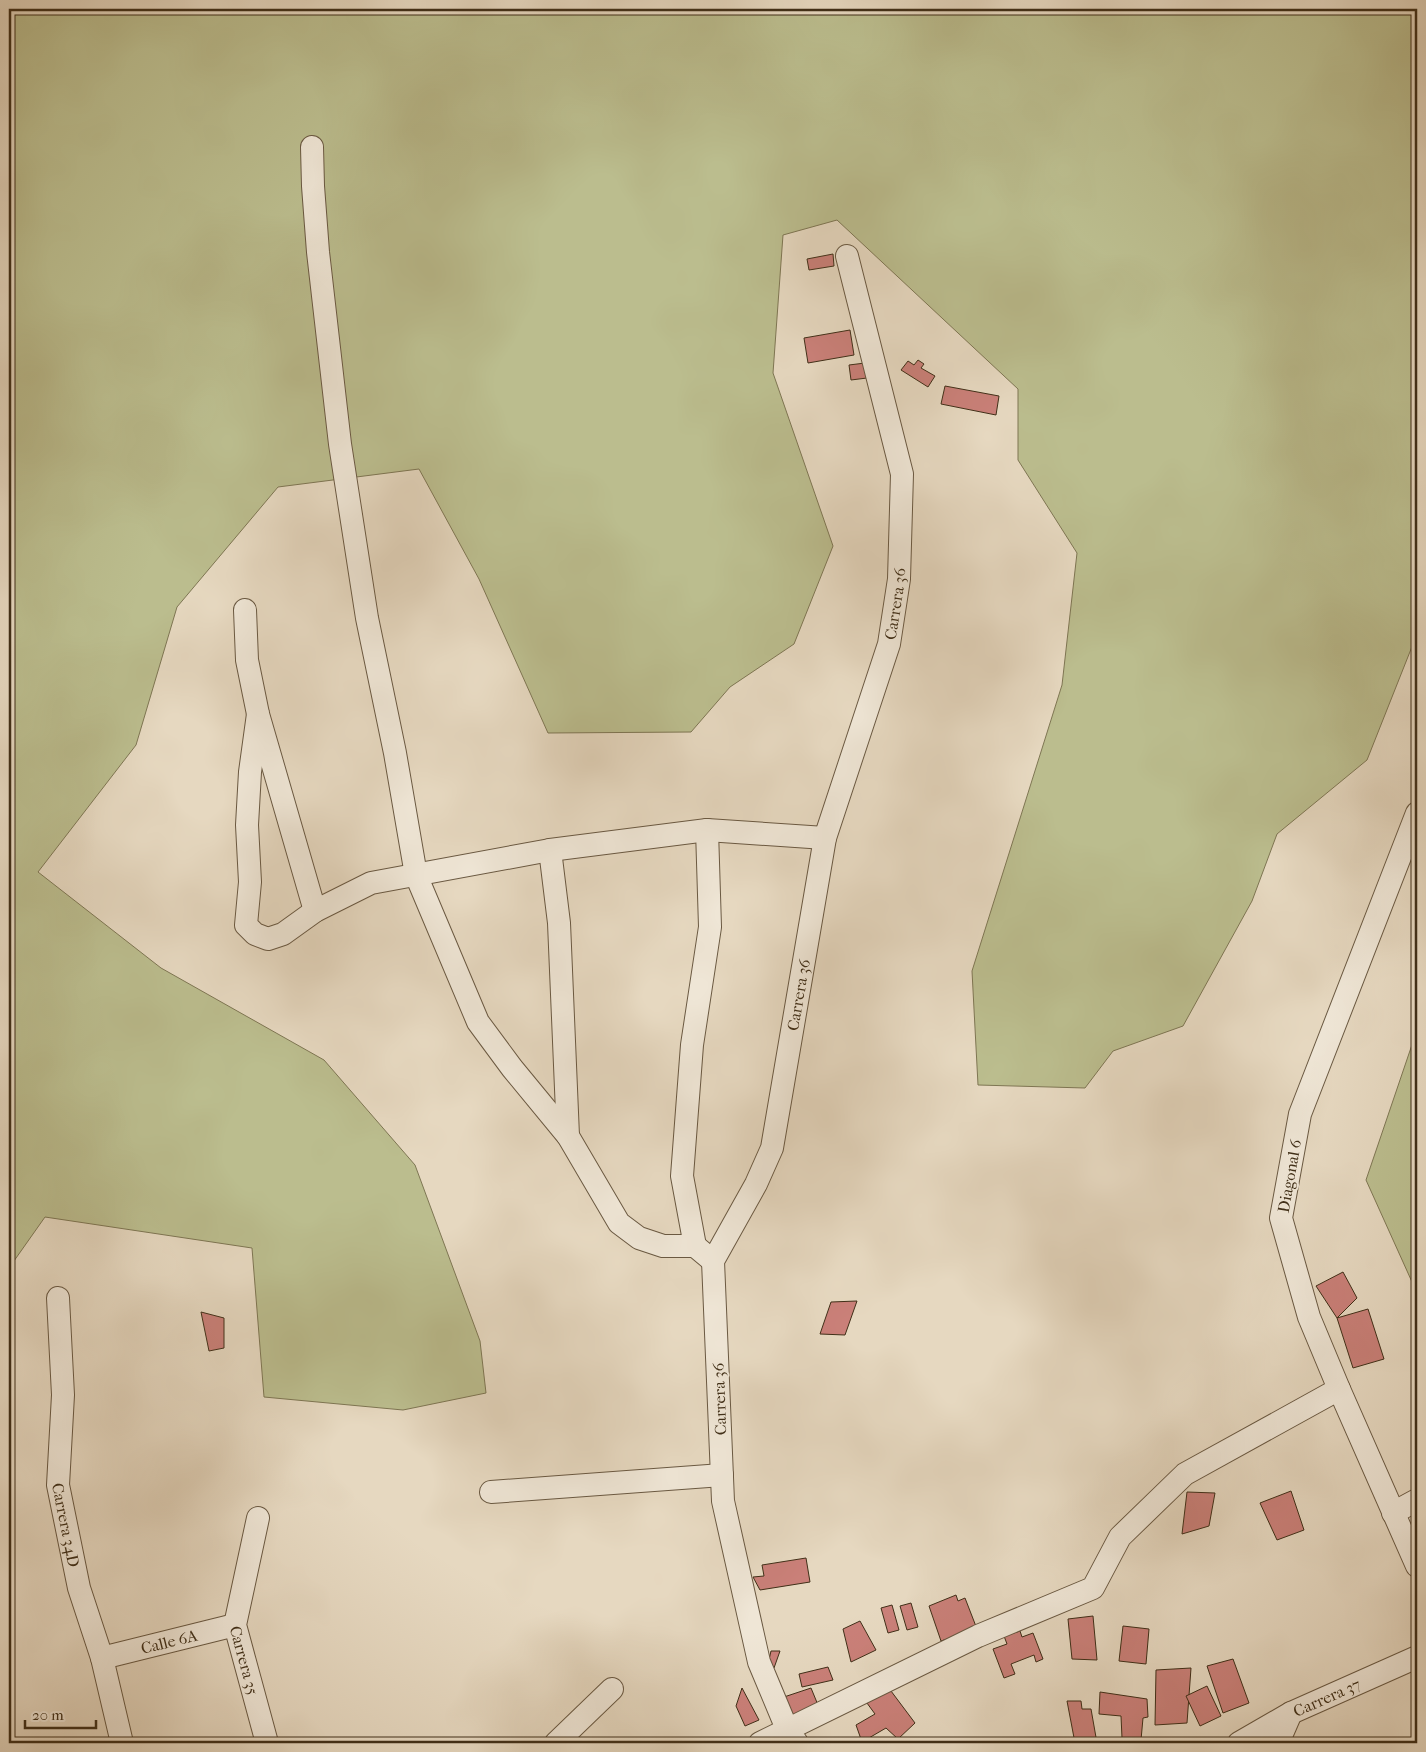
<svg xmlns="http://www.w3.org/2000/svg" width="1426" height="1752" viewBox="0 0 1426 1752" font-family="'IM FELL French Canon',serif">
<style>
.green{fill:#bbbd8e;stroke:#7e7653}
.building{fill:#ca8079;stroke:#402f18}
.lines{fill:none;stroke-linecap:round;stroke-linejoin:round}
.street-casing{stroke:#6a5942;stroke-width:24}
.street{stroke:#efe6d6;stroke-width:22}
.labels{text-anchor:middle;stroke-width:4;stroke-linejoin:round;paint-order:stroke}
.street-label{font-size:16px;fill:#402f18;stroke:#efe6d6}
</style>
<rect width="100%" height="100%" fill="#e6d8c0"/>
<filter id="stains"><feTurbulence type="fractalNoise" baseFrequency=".004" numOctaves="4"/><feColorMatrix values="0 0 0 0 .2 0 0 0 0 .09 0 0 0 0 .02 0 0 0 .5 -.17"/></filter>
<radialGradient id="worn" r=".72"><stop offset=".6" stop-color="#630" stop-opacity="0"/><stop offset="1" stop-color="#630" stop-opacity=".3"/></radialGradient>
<g class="green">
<polygon points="9,9 1417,9 1417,634 1367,760 1277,834 1252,901 1183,1026 1113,1051 1085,1088 978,1085 972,971 1062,685 1077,553 1018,460 1018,389 837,220 783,235 773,373 833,546 794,644 730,687 691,732 548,733 479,579 419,469 278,487 177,607 136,745 38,872 161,968 324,1060 415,1165 480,1341 486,1393 403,1410 264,1397 252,1248 45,1217 9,1268"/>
<polygon points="1417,1030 1417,1293 1366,1180"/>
</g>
<g class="building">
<polygon points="833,254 834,266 809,270 807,259"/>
<polygon points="850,330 854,355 808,363 804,338"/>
<polygon points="918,360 924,364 921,368 935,376 928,387 901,370 908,361 914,365"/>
<polygon points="865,363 867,378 851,380 849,365"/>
<polygon points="945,386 999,396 996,415 941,404"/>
<polygon points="1343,1272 1357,1298 1337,1318 1316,1286"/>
<polygon points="857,1301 845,1335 820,1334 831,1302"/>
<polygon points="1368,1309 1384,1359 1353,1368 1337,1318"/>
<polygon points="201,1312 224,1318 224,1348 209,1351"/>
<polygon points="1291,1491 1304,1530 1277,1540 1260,1503"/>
<polygon points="1187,1492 1215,1493 1209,1526 1182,1534"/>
<polygon points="806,1558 810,1582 760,1590 753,1577 764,1576 762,1565"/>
<polygon points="956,1595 958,1601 965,1598 977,1629 941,1641 929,1606"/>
<polygon points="911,1603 918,1627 907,1630 900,1606"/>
<polygon points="892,1605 899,1630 888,1633 881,1608"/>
<polygon points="1093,1616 1097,1660 1072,1659 1068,1619"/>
<polygon points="860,1621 876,1650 851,1662 843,1629"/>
<polygon points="1123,1626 1149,1629 1146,1664 1119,1661"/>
<polygon points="1020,1631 1022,1637 1033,1633 1043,1659 1036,1662 1034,1655 1011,1664 1015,1674 1004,1678 993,1649 1007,1644 1004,1636"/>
<polygon points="771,1651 780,1651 774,1668 768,1664"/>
<polygon points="1233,1659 1249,1703 1223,1713 1207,1666"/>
<polygon points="828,1667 833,1680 802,1687 799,1674"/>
<polygon points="1191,1668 1187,1723 1155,1725 1156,1670"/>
<polygon points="1207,1686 1221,1716 1200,1726 1186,1696"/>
<polygon points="888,1687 915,1723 898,1739 886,1728 862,1742 856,1725 875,1714 864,1699"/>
<polygon points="742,1688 759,1720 745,1726 736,1706"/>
<polygon points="811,1688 818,1705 789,1717 784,1697"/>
<polygon points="1100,1692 1147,1699 1148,1717 1143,1718 1141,1740 1122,1738 1121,1716 1099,1714"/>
<polygon points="1067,1701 1081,1701 1082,1709 1091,1709 1097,1743 1075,1743"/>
</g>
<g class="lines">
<g class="street-casing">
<g id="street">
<polyline points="312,147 313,186 318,252 340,444 367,618 395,753 416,875 478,1022 512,1068 568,1136 619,1223 639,1238 663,1246 695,1246 713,1261"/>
<polyline points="245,610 247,660 258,714 315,911"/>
<polyline points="258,714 250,772 247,825 250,882 246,925 255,934 268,939 283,934 315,911 371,883 550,850 707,830 825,838"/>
<polyline points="1417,813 1300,1114 1281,1218 1309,1317 1339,1389 1417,1566"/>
<polyline points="550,850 559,923 568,1136"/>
<polyline points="695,1246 682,1176 692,1045 710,927 707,830"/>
<path id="s1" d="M 58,1298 L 63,1395 L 58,1485 L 79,1588 L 102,1658 L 122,1743"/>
<polyline points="491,1492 722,1475"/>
<polyline points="1393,1513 1417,1500"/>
<path id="s2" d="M 258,1518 L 235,1625 L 267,1743"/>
<path id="s3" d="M 102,1658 L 235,1625"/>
<polyline points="556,1743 612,1689"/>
<polyline points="760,1743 978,1636 1093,1588 1120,1537 1185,1474 1339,1389"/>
<path id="s4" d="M 797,1743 L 787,1729 L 759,1662 L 723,1501 L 713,1261 L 756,1184 L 772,1148 L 825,838 L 889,644 L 899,579 L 902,474 L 847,256"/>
<path id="s5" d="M 1239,1743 L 1291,1713 L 1417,1657"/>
<polyline points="1278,1743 1291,1713"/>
</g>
</g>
<use href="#street" class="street"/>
</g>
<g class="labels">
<g class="street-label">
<text dy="6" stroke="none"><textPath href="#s4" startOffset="1182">Carrera 36</textPath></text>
<text dy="6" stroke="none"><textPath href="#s4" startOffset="778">Carrera 36</textPath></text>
<text transform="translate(1289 1176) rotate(-80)" y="6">Diagonal 6</text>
<text transform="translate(719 1399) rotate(-92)" y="6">Carrera 36</text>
<text dy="6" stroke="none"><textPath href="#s1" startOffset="228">Carrera 34D</textPath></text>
<text dy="6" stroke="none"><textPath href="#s3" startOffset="69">Calle 6A</textPath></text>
<text dy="6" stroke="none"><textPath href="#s2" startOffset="146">Carrera 35</textPath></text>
<text dy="6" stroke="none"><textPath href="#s5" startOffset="99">Carrera 37</textPath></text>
</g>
</g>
<rect width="1426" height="1752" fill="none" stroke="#e6d8c0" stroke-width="30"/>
<rect x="10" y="10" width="1406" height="1732" fill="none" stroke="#402f18" stroke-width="2.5"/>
<rect x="15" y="15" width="1396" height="1722" fill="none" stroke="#402f18"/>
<path d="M25 1720v8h71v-8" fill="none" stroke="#402f18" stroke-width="2.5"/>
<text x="32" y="1720" font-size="15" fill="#402f18" stroke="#efe6d6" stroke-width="4" paint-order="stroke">20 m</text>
<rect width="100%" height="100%" filter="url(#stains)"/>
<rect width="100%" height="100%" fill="url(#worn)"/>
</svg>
